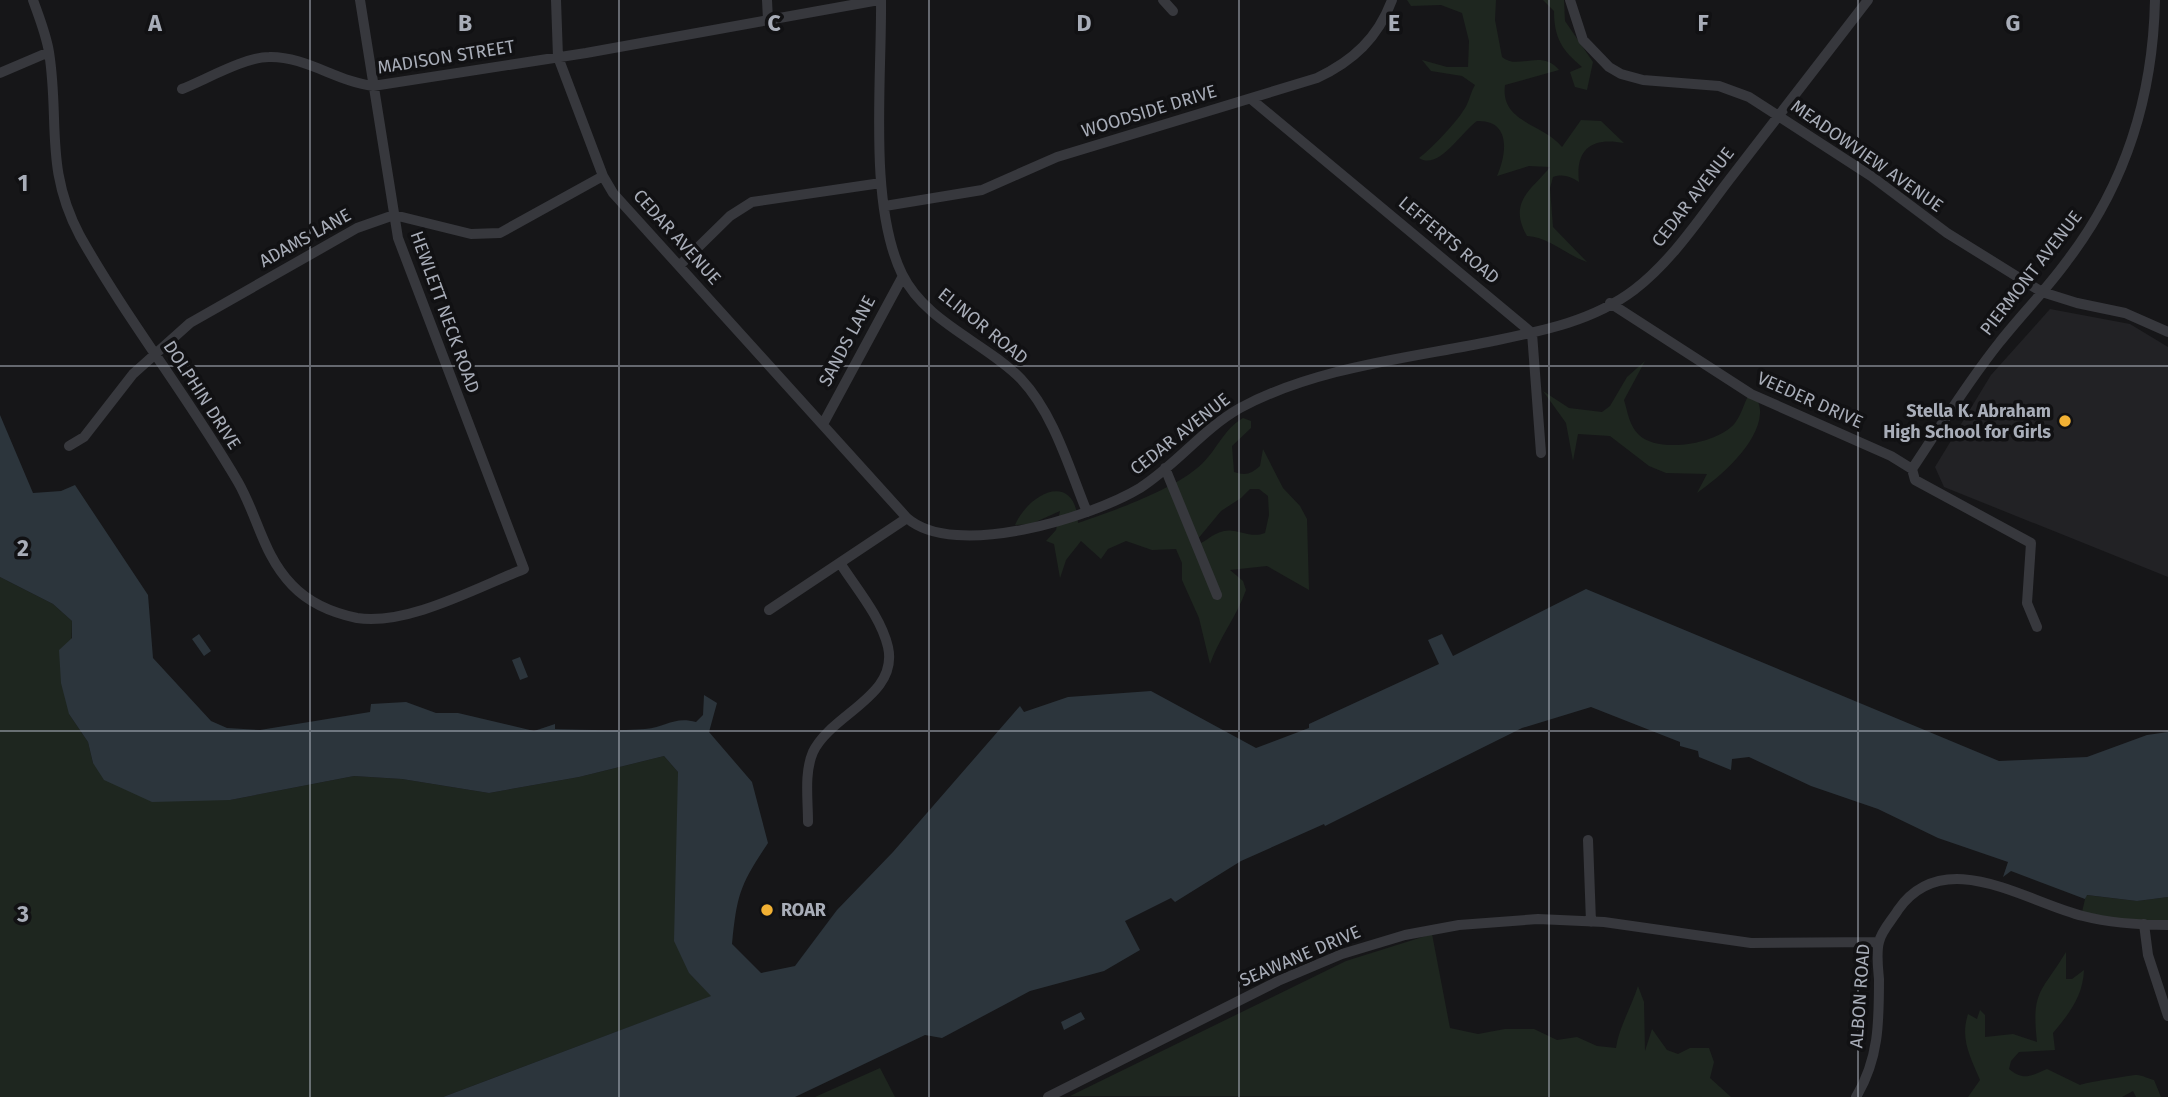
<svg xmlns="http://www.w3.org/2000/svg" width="2168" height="1097" viewBox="0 0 2168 1097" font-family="'Fira Sans',sans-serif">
  <rect width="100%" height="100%" fill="#161618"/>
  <path fill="#222225" d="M2050 309 2130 324 2168 347V577L1944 487 1935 467 1991 375Z"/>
  <path fill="#1e261f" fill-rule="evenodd" d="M1407 0H1496L1495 20 1502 57C1518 71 1541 48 1559 70L1505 85C1500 123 1543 123 1562 147L1581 120 1601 121 1624 143C1593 137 1575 148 1579 182 1570 176 1563 174 1553 177L1550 188 1553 227 1587 262C1566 255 1549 237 1527 236 1507 201 1533 189 1550 167L1529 166 1497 176C1507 153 1511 120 1477 121 1461 132 1439 171 1419 158 1430 150 1456 123 1463 111 1469 104 1470 93 1475 85L1462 76 1431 71 1422 60 1447 67H1468L1469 41 1462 13 1441 5 1411 6Z
    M1543 0H1564L1565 21 1593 62 1587 90 1575 87 1570 72 1582 67C1562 50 1554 38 1554 11Z
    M1645 361 1624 400C1628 413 1629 425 1639 435 1659 454 1718 444 1735 423 1742 414 1745 399 1752 389 1756 397 1761 405 1760 414 1758 444 1720 477 1697 493L1707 474 1666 473 1649 466 1610 436 1578 434 1573 461 1566 423 1543 391 1569 408 1602 412 1610 406 1627 377Z
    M1243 418 1251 421V428L1232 446 1234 472C1246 476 1251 474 1260 466L1263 449 1283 488 1300 506 1307 519 1309 590 1267 566 1230 570 1243 581 1246 590C1237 616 1219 638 1210 664L1199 618 1182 580V563L1176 549 1152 550 1126 541 1108 549 1101 559 1081 541 1066 560 1060 578 1054 544 1046 541 1056 530 1060 511 1031 524 1015 525C1030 491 1076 471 1078 523 1111 512 1169 491 1196 469 1215 455 1222 430 1243 418ZM1250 489H1259L1268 496 1269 515 1265 533C1250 539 1238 528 1224 531 1212 533 1205 544 1192 546L1221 511 1241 498Z
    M0 577 53 604 72 621 69 714 88 742 93 763 230 800 354 776 402 779 489 793 579 777 664 756 678 772 689 973 712 996 443 1097H0Z
    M2086 895 2137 901 2168 897V922L2103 918 2082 912Z
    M1432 934 1450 1028 1478 1034 1505 1029H1534L1557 1040 1577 1037 1597 1046 1616 1048C1619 1027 1631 1008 1638 986L1644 1002 1645 1051 1652 1029 1667 1050 1678 1054 1690 1048H1709L1714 1062 1710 1078 1731 1097 1070 1096 1346 961Z
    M2066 952V979H2072L2084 970C2083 996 2069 1014 2053 1033L2055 1050 2019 1052 2011 1061 2009 1069C2023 1081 2031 1076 2047 1069L2080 1085C2084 1083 2131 1075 2137 1075 2142 1075 2149 1079 2154 1080L2161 1097H2136L2133 1091 2122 1097H1968L1980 1080C1970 1056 1960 1039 1968 1014L1977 1019 1980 1010 1985 1015V1037L2013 1034 2037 1042C2031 990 2042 992 2066 952Z
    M880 1068 895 1097H815Z"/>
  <path fill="#2c353c" d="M0 415 33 493 61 491 75 485 148 595 153 658 211 721 227 728 260 730 370 712 371 704 406 702 436 713H458L534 731 555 724V729C585 730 615 731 645 729 667 727 674 716 696 722L703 715 704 695 717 703 709 732 752 782 768 843C740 885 737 894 732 944L761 973 795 966 837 910 893 852 1020 706 1024 712 1068 697 1151 691 1256 748 1309 728V724L1439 664 1428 640 1442 634 1453 656 1586 589 1999 761 2087 757 2147 735 2168 732V897L2137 901 2087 895 2085 899 2011 871 2003 877 2008 862 1938 838 1878 809 1811 786 1749 757 1732 759 1731 770 1699 757 1698 751 1680 746V742L1591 707 1522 728 1325 826 1324 824 1241 861 1175 902 1171 898 1125 921 1140 950 1104 971 1030 991 942 1038 925 1035 795 1097H443L711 996 689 973 674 941 678 772 664 756 579 777 489 793 402 779 354 776 230 800 152 802 104 780 93 763 88 742 69 714 61 683 59 650 72 638V621L53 604 0 577Z
    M199 634 211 651 204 656 192 639Z
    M520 657 528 677 520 680 512 660Z
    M1081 1012 1085 1019 1064 1030 1061 1022Z"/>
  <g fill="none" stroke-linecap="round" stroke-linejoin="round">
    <path stroke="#37383d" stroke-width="10" d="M33 0C39 17 46 34 49 52 60 122 44 168 80 236 128 321 189 398 238 482 258 517 263 555 292 585 309 603 333 613 357 618 407 626 478 587 524 569L398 238 360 0
      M556 0 558 57 603 176 613 193 907 518C955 560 1092 517 1140 488 1176 465 1203 429 1240 408 1316 367 1410 358 1493 341 1542 331 1593 321 1634 290 1672 261 1700 218 1729 180 1775 120 1821 60 1868 0
      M767 0 768 20
      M881 0C882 79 868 204 902 274 926 323 985 342 1021 379 1054 414 1069 468 1087 512
      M1163 0 1173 11
      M1570 0 1583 40 1609 67 1621 74 1643 80 1719 86 1749 97 1871 176 1947 233 2042 292 2077 303 2125 313 2168 332
      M0 73 49 52
      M182 89C205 80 245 57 269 57 305 56 338 82 373 86L586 53 879 0
      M1251 99 1532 333 1541 453
      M885 206 982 190 1057 157 1317 78C1353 61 1378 38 1392 0
      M679 266 730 216 752 202 881 183
      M1610 303 1751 394 1891 456 1912 469 1915 480 2031 543 2027 603 2037 627
      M823 424 903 276
      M69 446 84 437 133 374 190 323 357 228 394 215 471 234 500 233 603 176
      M1165 468 1217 595
      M1912 469C1940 427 1967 383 1999 343 2021 315 2046 290 2067 261 2126 184 2153 97 2155 0
      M769 610 907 518
      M808 822C808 799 804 773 813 752 831 714 899 696 888 647 881 617 856 588 840 563
      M1588 840 1591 922
      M2144 924 2148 955 2168 1016
      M1048 1097 1278 981 1342 954 1405 935 1459 925 1538 919 1604 922 1751 943 1878 942
      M1856 1097C1879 1059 1879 1022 1879 979 1878 968 1876 953 1879 942 1881 931 1892 920 1898 910 1944 844 2026 902 2083 916 2110 923 2141 925 2168 925"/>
  </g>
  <path fill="none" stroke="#a8adb8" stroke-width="2" stroke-opacity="0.55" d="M310 0V1097M619 0V1097M929 0V1097M1239 0V1097M1549 0V1097M1858 0V1097M0 366H2168M0 731H2168"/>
  <g fill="#f2b134" stroke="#111113" stroke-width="2.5">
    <circle cx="2065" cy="421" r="7"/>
    <circle cx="767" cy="910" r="7"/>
  </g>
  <g text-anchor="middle" stroke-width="7" stroke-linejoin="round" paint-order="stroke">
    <g font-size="18" fill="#a8adb8" stroke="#111113">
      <text transform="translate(446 57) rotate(-9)" y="6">MADISON STREET</text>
      <text transform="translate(1149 111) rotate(-17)" y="6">WOODSIDE DRIVE</text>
      <text transform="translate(1867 156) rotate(35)" y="6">MEADOWVIEW AVENUE</text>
      <text transform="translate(1693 197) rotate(-52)" y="6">CEDAR AVENUE</text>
      <text transform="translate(677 237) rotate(48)" y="6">CEDAR AVENUE</text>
      <text transform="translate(305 238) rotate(-29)" y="6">ADAMS LANE</text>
      <text transform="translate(1449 240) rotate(40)" y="6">LEFFERTS ROAD</text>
      <text transform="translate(2031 273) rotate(-52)" y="6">PIERMONT AVENUE</text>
      <text transform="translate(445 312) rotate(70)" y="6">HEWLETT NECK ROAD</text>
      <text transform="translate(983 326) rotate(39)" y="6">ELINOR ROAD</text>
      <text transform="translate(847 341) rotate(-62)" y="6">SANDS LANE</text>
      <text transform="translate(202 395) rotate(57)" y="6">DOLPHIN DRIVE</text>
      <text transform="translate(1810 400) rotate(24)" y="6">VEEDER DRIVE</text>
      <text transform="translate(1180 434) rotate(-38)" y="6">CEDAR AVENUE</text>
      <text transform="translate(1300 956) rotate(-23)" y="6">SEAWANE DRIVE</text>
      <text transform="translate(1860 996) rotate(-86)" y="6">ALBON ROAD</text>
    </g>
    <g font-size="18" font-weight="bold" fill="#a8adb8" stroke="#111113" text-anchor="end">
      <text x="2051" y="417">Stella K. Abraham<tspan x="2051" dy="21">High School for Girls</tspan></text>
      <text x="781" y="916" text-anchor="start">ROAR</text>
    </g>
  </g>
  <g font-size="23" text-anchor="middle" font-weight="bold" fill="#a8adb8" stroke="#111113" stroke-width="7" stroke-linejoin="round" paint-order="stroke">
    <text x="155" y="31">A</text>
    <text x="465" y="31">B</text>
    <text x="774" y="31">C</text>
    <text x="1084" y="31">D</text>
    <text x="1394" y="31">E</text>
    <text x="1703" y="31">F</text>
    <text x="2013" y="31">G</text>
    <text x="23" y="191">1</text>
    <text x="23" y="556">2</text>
    <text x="23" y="922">3</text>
  </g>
</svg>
